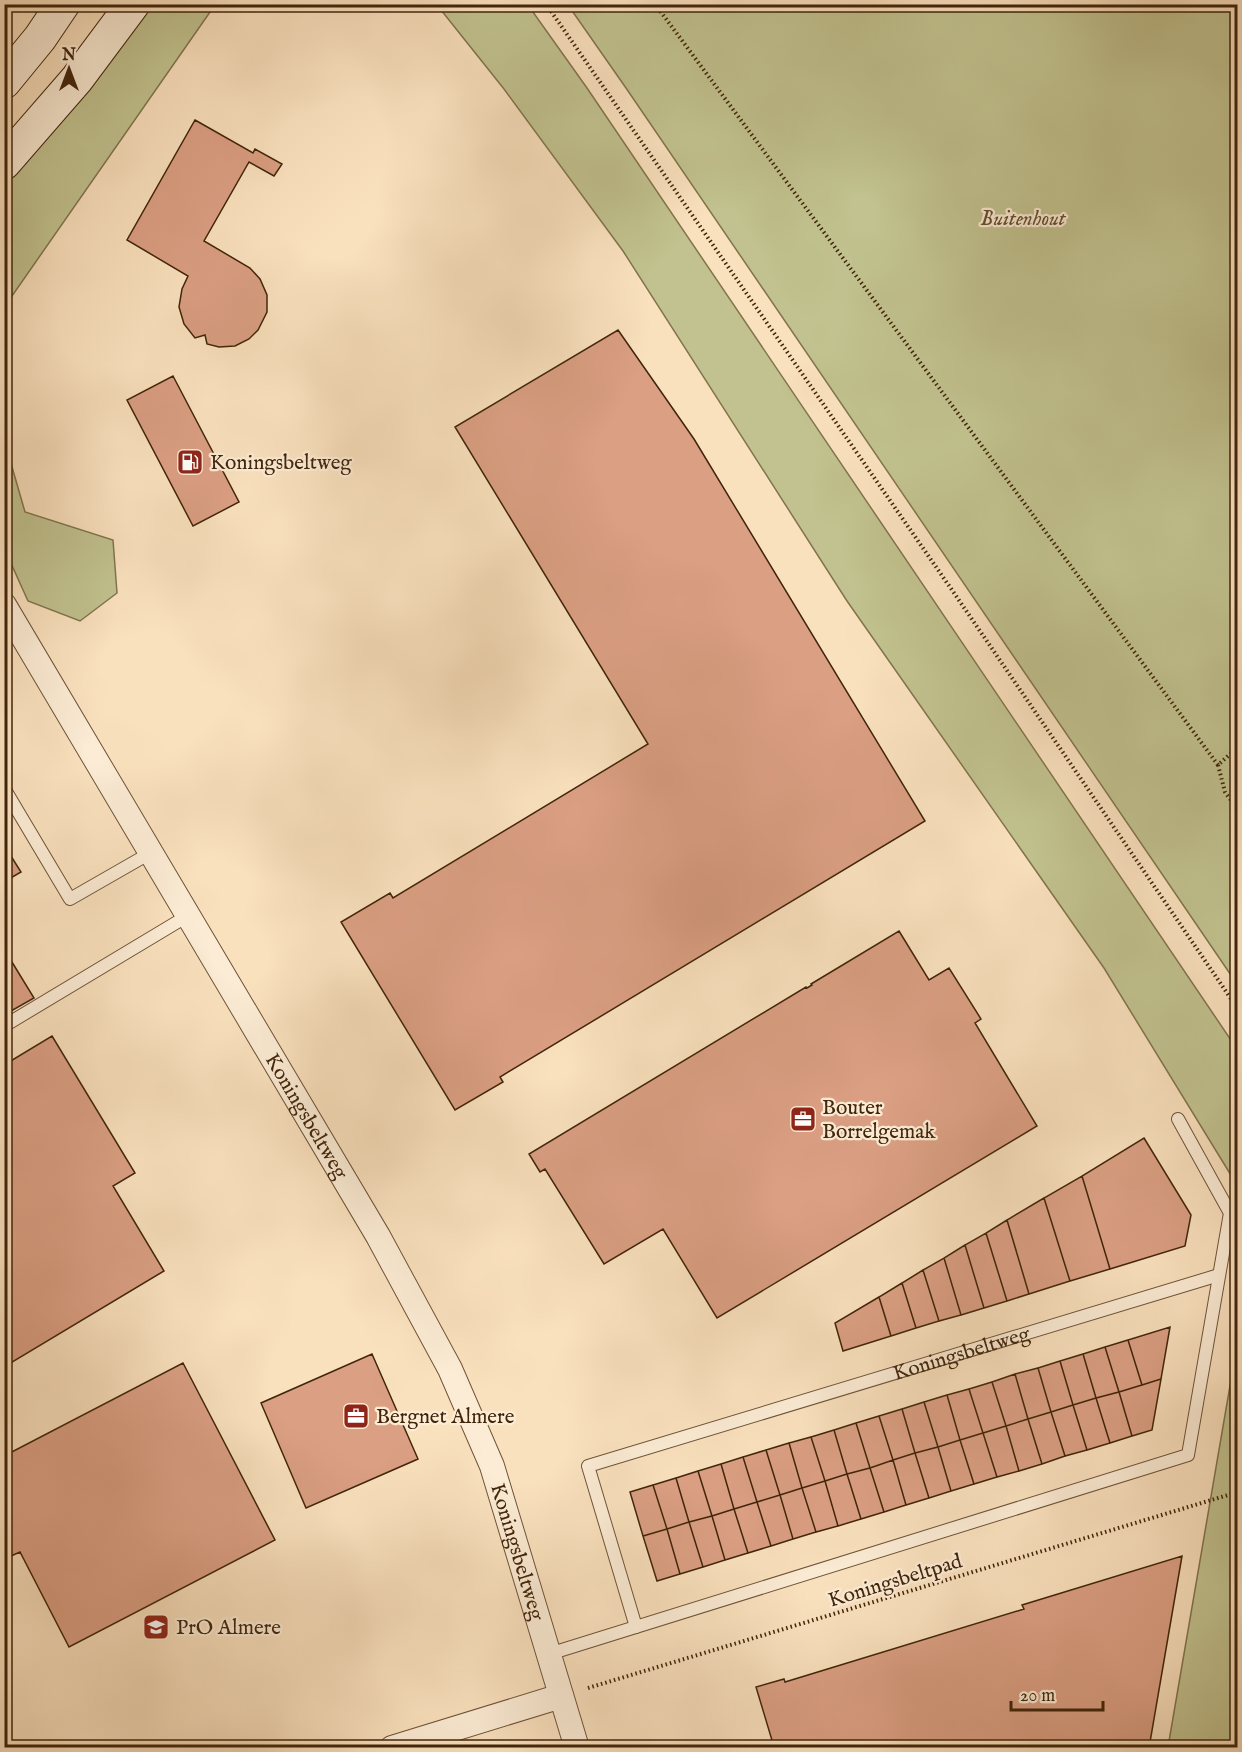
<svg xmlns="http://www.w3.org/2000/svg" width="1242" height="1752" viewBox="0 0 1242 1752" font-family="'IM FELL English',serif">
  <rect width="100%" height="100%" fill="#fae1be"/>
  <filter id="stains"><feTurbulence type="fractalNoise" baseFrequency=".00333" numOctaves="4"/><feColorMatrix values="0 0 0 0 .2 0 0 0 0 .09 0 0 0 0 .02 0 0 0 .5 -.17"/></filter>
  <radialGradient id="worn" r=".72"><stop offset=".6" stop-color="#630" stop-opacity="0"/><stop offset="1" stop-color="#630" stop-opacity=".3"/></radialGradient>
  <path fill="#c1c28f" stroke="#81744d" stroke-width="1.5" d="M146 5H218L210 12 5 306V311V185L116 48Z
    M437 5H528L587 88 1237 1049V1185L1104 968 847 601 623 251 504 89Z
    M568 5H1237V984L626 88Z
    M4 439 25 512 113 540 117 593 80 621 28 601 5 550Z
    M1237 1345V1747H1168Z"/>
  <path fill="#db9f83" stroke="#41250b" stroke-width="1.5" d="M195 120 253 153 255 149 282 164 274 176 249 162 204 241 250 268 260 279 267 295V312L258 330 249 339 235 346 219 347 207 344 205 335 195 338 184 324 179 307 182 289 188 276 127 240Z
    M618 330 694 439 925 821 500 1077 503 1082 455 1110 341 922 390 893 393 898 648 744 455 427Z
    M173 376 239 502 193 526 127 400Z
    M4 845 21 872 4 882Z
    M899 931 929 980 949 968 981 1019 975 1023 1037 1126 717 1318 663 1229 604 1264 545 1169 540 1172 529 1154 806 987 807 988 812 985 811 984Z
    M4 949 34 998 4 1015Z
    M52 1036 135 1173 113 1186 164 1271 4 1367V1065Z
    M1144 1138 1191 1215 1185 1246 1110 1269 1082 1176Z
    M1082 1176 1110 1269 1070 1281 1044 1198Z
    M1044 1198 1070 1281 1029 1294 1007 1220Z
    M1007 1220 1029 1294 1007 1301 986 1233Z
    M986 1233 1007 1301 984 1308 965 1245Z
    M965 1245 984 1308 961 1315 944 1258Z
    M944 1258 961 1315 939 1321 923 1270Z
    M923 1270 939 1321 916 1328 902 1283Z
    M902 1283 916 1328 891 1336 879 1297Z
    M879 1297 891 1336 843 1351 835 1323Z
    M1170 1327 1161 1379 1142 1385 1128 1340Z
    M1128 1340 1142 1385 1119 1392 1105 1347Z
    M1105 1347 1119 1392 1096 1398 1083 1354Z
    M372 1354 418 1459 306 1508 261 1403Z
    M1083 1354 1096 1398 1073 1405 1060 1361Z
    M1060 1361 1073 1405 1051 1412 1038 1368Z
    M183 1363 275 1540 69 1647 20 1552 4 1559V1456Z
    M1038 1368 1051 1412 1028 1419 1015 1374Z
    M1015 1374 1028 1419 1006 1426 992 1382Z
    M1161 1379 1152 1430 1132 1436 1119 1392Z
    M992 1382 1006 1426 983 1433 969 1389Z
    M969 1389 983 1433 960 1440 947 1395Z
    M1119 1392 1132 1436 1110 1443 1096 1398Z
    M947 1395 960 1440 938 1447 924 1402Z
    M1096 1398 1110 1443 1087 1450 1073 1405Z
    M924 1402 938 1447 915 1453 902 1409Z
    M1073 1405 1087 1450 1065 1456 1051 1412Z
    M902 1409 915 1453 893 1460 879 1416Z
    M1051 1412 1065 1456 1042 1464 1028 1419Z
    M879 1416 893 1460 870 1468 856 1423Z
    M1028 1419 1042 1464 1019 1471 1006 1426Z
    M856 1423 870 1468 847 1474 834 1430Z
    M1006 1426 1019 1471 997 1477 983 1433Z
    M834 1430 847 1474 825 1481 811 1437Z
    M983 1433 997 1477 974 1484 960 1440Z
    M811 1437 825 1481 802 1488 789 1443Z
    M960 1440 974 1484 951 1491 938 1447Z
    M789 1443 802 1488 780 1495 766 1450Z
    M938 1447 951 1491 929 1498 915 1453Z
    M766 1450 780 1495 757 1502 743 1457Z
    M915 1453 929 1498 906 1505 893 1460Z
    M743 1457 757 1502 734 1509 721 1464Z
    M893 1460 906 1505 884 1512 870 1468Z
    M721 1464 734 1509 712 1516 698 1471Z
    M870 1468 884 1512 861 1519 847 1474Z
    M698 1471 712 1516 689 1522 676 1478Z
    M847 1474 861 1519 838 1526 825 1481Z
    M676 1478 689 1522 667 1529 653 1485Z
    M825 1481 838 1526 816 1532 802 1488Z
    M653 1485 667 1529 643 1536 630 1492Z
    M802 1488 816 1532 793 1539 780 1495Z
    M780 1495 793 1539 771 1546 757 1502Z
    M757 1502 771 1546 748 1553 734 1509Z
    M734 1509 748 1553 725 1560 712 1516Z
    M712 1516 725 1560 703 1567 689 1522Z
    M689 1522 703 1567 680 1574 667 1529Z
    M667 1529 680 1574 657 1581 643 1536Z
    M1182 1556 1149 1748 774 1747 756 1687 784 1679 785 1682 1024 1609 1022 1605Z"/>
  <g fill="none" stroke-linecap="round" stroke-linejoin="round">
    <defs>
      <g id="lane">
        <path d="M4 788 70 899 152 852"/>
        <path d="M4 1026 189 915"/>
        <path id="s1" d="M636 1627 588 1466 1219 1275"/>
        <path d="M549 1654 1188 1455 1230 1213 1178 1119"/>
      </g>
      <g id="street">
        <path id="s2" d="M4 605 378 1236 450 1369 492 1466 577 1748"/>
        <path d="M392 1748 561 1696"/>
      </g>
      <path id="secondary" d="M4 82 40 38 63 4
        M4 163 77 79 133 4"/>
    </defs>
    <use href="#lane" stroke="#6f5438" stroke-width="14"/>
    <use href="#street" stroke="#6f5438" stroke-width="26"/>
    <use href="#secondary" stroke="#41250b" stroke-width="35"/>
    <path stroke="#41250b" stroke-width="4" stroke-dasharray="1.5 3" stroke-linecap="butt" d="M546 4 952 590 1238 1009
      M655 4 1218 765
      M1238 747 1218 765 1225 792 1238 810
      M588 1688 1238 1492"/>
    <use href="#lane" stroke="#fcecd5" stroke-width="12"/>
    <use href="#street" stroke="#fcecd5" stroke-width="24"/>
    <use href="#secondary" stroke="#fcecd5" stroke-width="33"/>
  </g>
  <defs>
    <symbol id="fuel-square" viewBox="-11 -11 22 22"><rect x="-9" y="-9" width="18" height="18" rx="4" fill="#8f2418" stroke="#fcecd5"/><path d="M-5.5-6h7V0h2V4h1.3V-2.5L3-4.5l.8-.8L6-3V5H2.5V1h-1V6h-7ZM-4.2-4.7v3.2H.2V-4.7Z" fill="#fff"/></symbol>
    <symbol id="office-square" viewBox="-11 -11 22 22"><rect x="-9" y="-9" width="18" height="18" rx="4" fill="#8f2418" stroke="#fcecd5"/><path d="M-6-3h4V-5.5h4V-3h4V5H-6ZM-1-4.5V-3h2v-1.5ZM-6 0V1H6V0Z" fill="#fff"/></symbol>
    <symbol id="school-square" viewBox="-11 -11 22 22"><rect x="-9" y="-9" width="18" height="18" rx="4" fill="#8f2418" stroke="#fcecd5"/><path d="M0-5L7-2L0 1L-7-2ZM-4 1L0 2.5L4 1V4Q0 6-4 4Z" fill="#fff"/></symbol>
  </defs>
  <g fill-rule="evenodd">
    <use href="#fuel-square" x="175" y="447" width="30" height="30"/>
    <use href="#office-square" x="788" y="1104" width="30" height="30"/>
    <use href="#office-square" x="341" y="1401" width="30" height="30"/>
    <use href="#school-square" x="141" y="1612" width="30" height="30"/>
  </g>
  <g text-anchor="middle" stroke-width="4.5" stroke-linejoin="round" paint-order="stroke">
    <g font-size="21" font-style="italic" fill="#614c2c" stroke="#fcecd5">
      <text x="1023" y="225">Buitenhout</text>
    </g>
    <g font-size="21" fill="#41250b" stroke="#fcecd5" text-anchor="start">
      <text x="210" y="469">Koningsbeltweg</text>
      <text x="822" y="1114">Bouter<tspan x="822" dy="24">Borrelgemak</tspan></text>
      <text x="376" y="1423">Bergnet Almere</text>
      <text x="176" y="1634">PrO Almere</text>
    </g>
    <g font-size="21" fill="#41250b" stroke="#fcecd5">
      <text dy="7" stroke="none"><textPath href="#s2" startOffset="594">Koningsbeltweg</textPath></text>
      <text dy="7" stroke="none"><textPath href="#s1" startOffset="558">Koningsbeltweg</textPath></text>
      <text dy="7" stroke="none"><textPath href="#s2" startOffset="1080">Koningsbeltweg</textPath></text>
      <text transform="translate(895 1580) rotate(-17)" y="7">Koningsbeltpad</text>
    </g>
  </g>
  <rect width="1242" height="1752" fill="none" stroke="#fae1be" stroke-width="24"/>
  <rect x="6" y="6" width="1230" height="1740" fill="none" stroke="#41250b" stroke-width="3"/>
  <rect x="12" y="12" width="1218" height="1728" fill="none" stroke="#41250b" stroke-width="1.5"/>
  <g transform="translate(69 69)" stroke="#fcecd5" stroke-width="4.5" paint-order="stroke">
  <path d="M0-4.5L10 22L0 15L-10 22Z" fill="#41250b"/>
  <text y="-9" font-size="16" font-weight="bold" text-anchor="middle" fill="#41250b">N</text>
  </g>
  <path d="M1011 1701v9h92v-9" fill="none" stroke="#41250b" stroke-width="3"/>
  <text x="1020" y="1701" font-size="18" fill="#41250b" stroke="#fcecd5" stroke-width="4.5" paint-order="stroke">20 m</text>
  <rect width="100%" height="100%" filter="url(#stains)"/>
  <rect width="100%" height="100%" fill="url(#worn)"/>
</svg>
